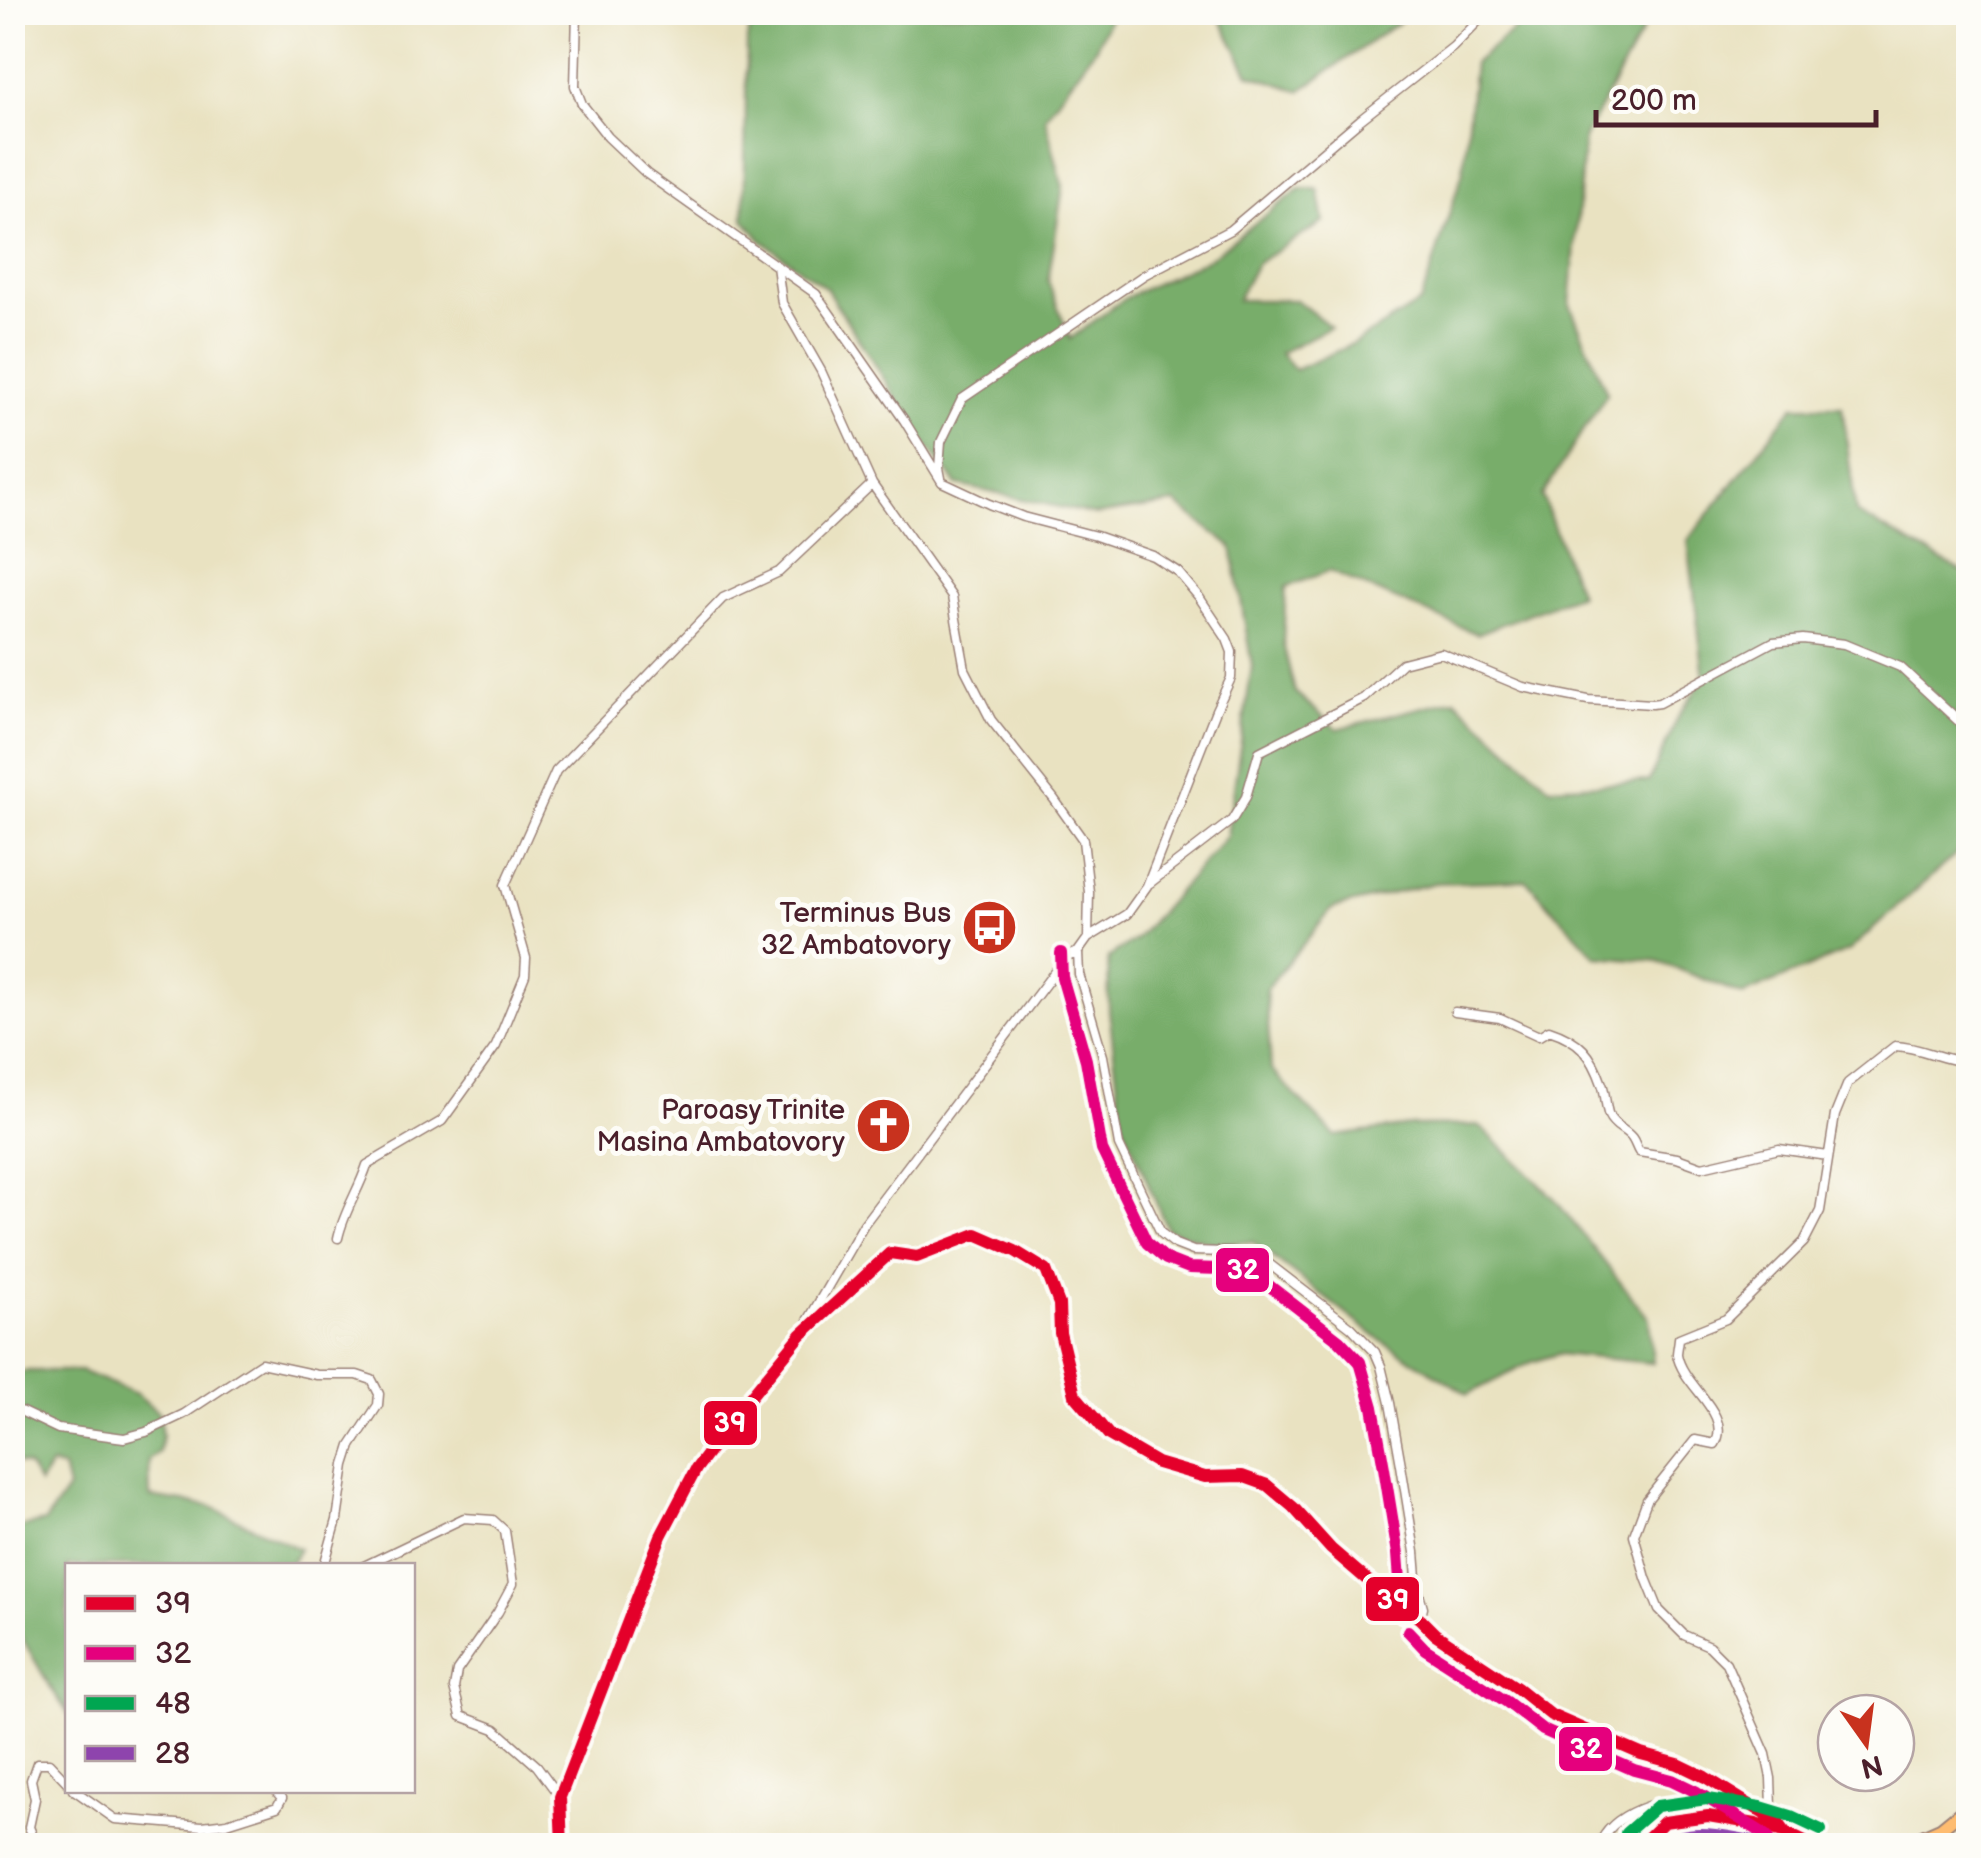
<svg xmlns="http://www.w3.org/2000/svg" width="1981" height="1858" viewBox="0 0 1981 1858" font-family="'Balsamiq Sans',sans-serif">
  <rect width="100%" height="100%" fill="#fdfcf7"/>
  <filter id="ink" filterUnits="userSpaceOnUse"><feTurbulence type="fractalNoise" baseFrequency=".01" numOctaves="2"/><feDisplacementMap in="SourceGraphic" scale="20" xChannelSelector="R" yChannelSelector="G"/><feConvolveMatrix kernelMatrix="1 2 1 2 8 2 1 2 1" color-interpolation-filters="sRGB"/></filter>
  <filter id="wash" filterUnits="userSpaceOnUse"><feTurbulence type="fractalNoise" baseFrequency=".0048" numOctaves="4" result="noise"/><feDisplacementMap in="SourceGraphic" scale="40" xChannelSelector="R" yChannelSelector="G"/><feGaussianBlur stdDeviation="2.25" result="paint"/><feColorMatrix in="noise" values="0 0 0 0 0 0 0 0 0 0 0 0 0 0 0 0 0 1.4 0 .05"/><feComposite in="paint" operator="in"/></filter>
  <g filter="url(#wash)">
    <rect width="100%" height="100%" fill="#e9e2c1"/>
    <path fill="#78ad6a" stroke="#61664a" stroke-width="2.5" d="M755 13H1112L1096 47 1045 117 1063 187 1048 281 1070 339 1125 298 1208 259 1300 189H1318L1324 222 1256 264 1237 300H1296L1331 327 1280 353 1295 370 1353 344 1421 302 1463 171 1474 63 1533 13H1641L1643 30 1584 137 1570 305 1607 393 1542 496 1579 594 1477 634 1329 571 1286 587 1283 643 1295 692 1337 729 1455 699 1550 787 1649 781 1679 715 1704 678 1688 540 1794 406H1842L1856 513 1968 575V843L1850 950 1743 995 1658 961 1596 956 1526 880 1435 883 1333 908 1266 989 1271 1070 1335 1136 1409 1126 1479 1125 1554 1198 1649 1319 1653 1363 1557 1354 1532 1362 1468 1394 1380 1340 1253 1242 1212 1243 1167 1229 1122 1121 1109 1011 1108 958 1136 939 1227 836 1252 666 1232 547 1175 503 1096 515 957 485 923 440 826 288 761 240 744 219 747 38Z
      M1217 13H1412L1300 91 1249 74Z
      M25 1371H81L137 1394 159 1413 162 1435 159 1452 149 1460 150 1497 210 1506 299 1549 290 1565 68 1566 67 1712 49 1685 13 1622 12 1529 45 1522 68 1489 63 1468 51 1465 39 1484 28 1466 13 1461V1374Z"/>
  </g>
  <g filter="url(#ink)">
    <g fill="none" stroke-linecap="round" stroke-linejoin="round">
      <defs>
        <path id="street" d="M577 12 575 86 582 104 608 137 647 174 816 294 904 420 942 482 989 504 1023 517 1096 536 1153 556 1178 572 1199 597 1227 639 1232 652 1231 678 1216 710 1147 886 1127 914 1088 938 1078 952 1065 958 864 1224 805 1326
          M777 266 782 303 821 371 872 484
          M941 478 939 468 941 442 962 399 1144 275 1230 230 1360 120 1453 47 1487 12
          M1150 883 1232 820 1246 797 1259 752 1364 698 1402 663 1441 653 1523 687 1588 700 1652 704 1659 703 1773 642 1803 639 1844 644 1900 667 1968 730
          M1078 952 1079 974 1103 1056 1119 1145 1161 1233 1175 1244 1193 1251 1255 1253 1351 1327 1375 1352 1381 1366 1390 1403 1401 1465 1415 1552 1418 1590 1423 1607 1420 1619
          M1455 1012 1500 1018 1539 1036 1549 1030C1580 1040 1592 1055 1602 1084 1606 1094 1605 1106 1609 1116 1614 1127 1625 1129 1632 1138 1635 1142 1636 1147 1639 1152L1677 1158 1702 1167 1779 1149 1828 1156
          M338 1238C344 1211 359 1190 367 1165L442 1121 496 1046 525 975 526 958 505 885 556 771 723 598 779 572 872 484 952 597 965 669 991 720 1054 799 1083 840 1089 892 1088 938
          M12 1407 58 1429 124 1438 146 1432 184 1414 261 1363 317 1375H357L372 1380 379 1394 378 1405 351 1446 345 1465 337 1520 324 1566
          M364 1566 464 1518 493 1520 505 1531 513 1584 498 1612 457 1671 454 1688 461 1716 495 1729 537 1766 560 1797
          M74 1790 115 1819 202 1826 227 1823 277 1807 282 1798 275 1790
          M37 1846 29 1827 35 1799 31 1780 37 1763H49L68 1783
          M1599 1846C1611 1812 1662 1798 1694 1798 1721 1799 1746 1816 1772 1807L1771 1778 1766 1754 1726 1663 1709 1646 1684 1635 1659 1610 1646 1578 1634 1535 1647 1500 1695 1440 1715 1444C1733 1413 1682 1386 1677 1354 1677 1351 1679 1341 1679 1338L1726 1319 1804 1242 1820 1211 1835 1115 1848 1083 1895 1046C1922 1047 1943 1061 1968 1062
          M1623 1846 1632 1839 1646 1835"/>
        <path id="secondary" d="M562 1846 560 1797 661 1536 696 1469 738 1412 801 1335 890 1253 917 1257 976 1234 1015 1251 1046 1270 1059 1304 1060 1333 1075 1395 1109 1435 1157 1463 1205 1477 1242 1476 1267 1485 1293 1507 1331 1549 1373 1585 1420 1619 1435 1634 1517 1688 1551 1715 1641 1754 1678 1764 1705 1777 1778 1822 1786 1833
          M1959 1846 1968 1815"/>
        <path id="primary" d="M1638 1846 1664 1822 1708 1816 1756 1824 1786 1833 1814 1846
          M1900 1846 1941 1828 1968 1806"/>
      </defs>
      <use href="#street" stroke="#9a8076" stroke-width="11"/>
      <use href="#secondary" stroke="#9a8076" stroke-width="14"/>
      <use href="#primary" stroke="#9a8076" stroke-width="15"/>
      <use href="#street" stroke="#fff" stroke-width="8"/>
      <use href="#secondary" stroke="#ffe4c6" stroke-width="10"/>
      <use href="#primary" stroke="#febc70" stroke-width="11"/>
      <defs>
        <path id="bus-1" d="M562 1846 560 1797 661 1536 696 1469 738 1412 801 1335 890 1253 917 1257 976 1234 1015 1251 1046 1270 1059 1304 1060 1333 1075 1395 1109 1435 1157 1463 1205 1477 1242 1476 1267 1485 1293 1507 1331 1549 1373 1585 1420 1619 1435 1634 1517 1688 1551 1715 1641 1754 1678 1764 1705 1777 1778 1822 1786 1833
          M1639 1846 1664 1822 1708 1816 1756 1824 1786 1833 1813 1846"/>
        <path id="bus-2" d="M1061 953 1062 977 1086 1060 1102 1150 1147 1243 1166 1259 1189 1268 1249 1270 1339 1340 1360 1362 1373 1407 1384 1468 1398 1554 1401 1593 1405 1607 1403 1615
          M1408 1631 1425 1649 1507 1702 1543 1730 1634 1770 1672 1780 1697 1792 1766 1835 1774 1846"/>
        <path id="bus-3" d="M1626 1833 1657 1806 1707 1799 1761 1807 1791 1816 1821 1830"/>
        <path id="bus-4" d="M1664 1846C1686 1825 1727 1837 1753 1841"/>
      </defs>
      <use href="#bus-1" stroke="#fdfcf7" stroke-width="20"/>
      <use href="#bus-2" stroke="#fdfcf7" stroke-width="20"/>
      <use href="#bus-3" stroke="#fdfcf7" stroke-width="20"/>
      <use href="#bus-4" stroke="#fdfcf7" stroke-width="20"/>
      <use href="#bus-1" stroke="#e4002b" stroke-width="12"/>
      <use href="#bus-2" stroke="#e5007d" stroke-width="12"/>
      <use href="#bus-3" stroke="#00a651" stroke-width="12"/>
      <use href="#bus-4" stroke="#8e44ad" stroke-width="12"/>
    </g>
  </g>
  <defs>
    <symbol id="bus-disc" viewBox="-11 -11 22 22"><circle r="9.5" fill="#c8321e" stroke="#fdfcf7"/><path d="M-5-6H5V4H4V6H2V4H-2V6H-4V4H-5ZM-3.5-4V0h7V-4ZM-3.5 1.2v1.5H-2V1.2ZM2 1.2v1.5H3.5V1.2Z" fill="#fff"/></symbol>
    <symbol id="church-disc" viewBox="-11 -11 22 22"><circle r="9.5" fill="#c8321e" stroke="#fdfcf7"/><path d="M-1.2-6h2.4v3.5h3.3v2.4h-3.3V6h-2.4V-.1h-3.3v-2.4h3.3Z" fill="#fff"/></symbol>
  </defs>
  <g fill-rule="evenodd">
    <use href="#bus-disc" x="958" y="896" width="63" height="63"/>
    <use href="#church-disc" x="852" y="1094" width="63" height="63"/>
  </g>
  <g text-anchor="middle" stroke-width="10" stroke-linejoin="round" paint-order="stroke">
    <g font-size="28" fill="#4a1f2b" stroke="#fdfcf7" text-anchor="end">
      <text x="951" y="922">Terminus Bus<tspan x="951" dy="32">32 Ambatovory</tspan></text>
      <text x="845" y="1119">Paroasy Trinite<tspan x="845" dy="32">Masina Ambatovory</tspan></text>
    </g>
  </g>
  <g stroke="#fdfcf7" stroke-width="4">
    <rect x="1214" y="1246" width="57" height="48" rx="10" fill="#e5007d"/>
    <rect x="702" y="1399" width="57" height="48" rx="10" fill="#e4002b"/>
    <rect x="1364" y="1575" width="57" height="48" rx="10" fill="#e4002b"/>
    <rect x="1557" y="1725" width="57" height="48" rx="10" fill="#e5007d"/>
  </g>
  <g font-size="28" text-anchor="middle" font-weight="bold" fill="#fff">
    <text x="1243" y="1279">32</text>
    <text x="730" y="1432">39</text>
    <text x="1393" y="1609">39</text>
    <text x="1586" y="1758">32</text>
  </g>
  <rect width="1981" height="1858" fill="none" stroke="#fdfcf7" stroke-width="50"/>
  <rect x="65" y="1563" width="350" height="230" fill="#fdfcf7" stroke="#b5a4a5" stroke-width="2.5"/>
  <rect x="85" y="1596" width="50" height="15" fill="#e4002b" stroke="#b5a4a5" stroke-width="2.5"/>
  <text x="155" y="1613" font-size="30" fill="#4a1f2b">39</text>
  <rect x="85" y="1646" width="50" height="15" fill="#e5007d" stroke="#b5a4a5" stroke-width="2.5"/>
  <text x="155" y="1663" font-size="30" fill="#4a1f2b">32</text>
  <rect x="85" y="1696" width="50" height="15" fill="#00a651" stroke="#b5a4a5" stroke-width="2.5"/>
  <text x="155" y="1713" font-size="30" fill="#4a1f2b">48</text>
  <rect x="85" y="1746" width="50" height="15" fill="#8e44ad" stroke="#b5a4a5" stroke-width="2.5"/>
  <text x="155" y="1763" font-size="30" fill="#4a1f2b">28</text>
  <g transform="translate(1866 1743) rotate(166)"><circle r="48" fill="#fdfcf7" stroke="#b5a4a5" stroke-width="2.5"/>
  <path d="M0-8L18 38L0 25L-18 38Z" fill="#c8321e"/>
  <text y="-15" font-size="28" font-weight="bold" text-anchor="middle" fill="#4a1f2b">N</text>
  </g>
  <path d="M1596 110v15h280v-15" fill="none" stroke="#4a1f2b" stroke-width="5"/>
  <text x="1611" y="110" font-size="30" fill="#4a1f2b" stroke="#fdfcf7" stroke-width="8" paint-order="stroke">200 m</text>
</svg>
